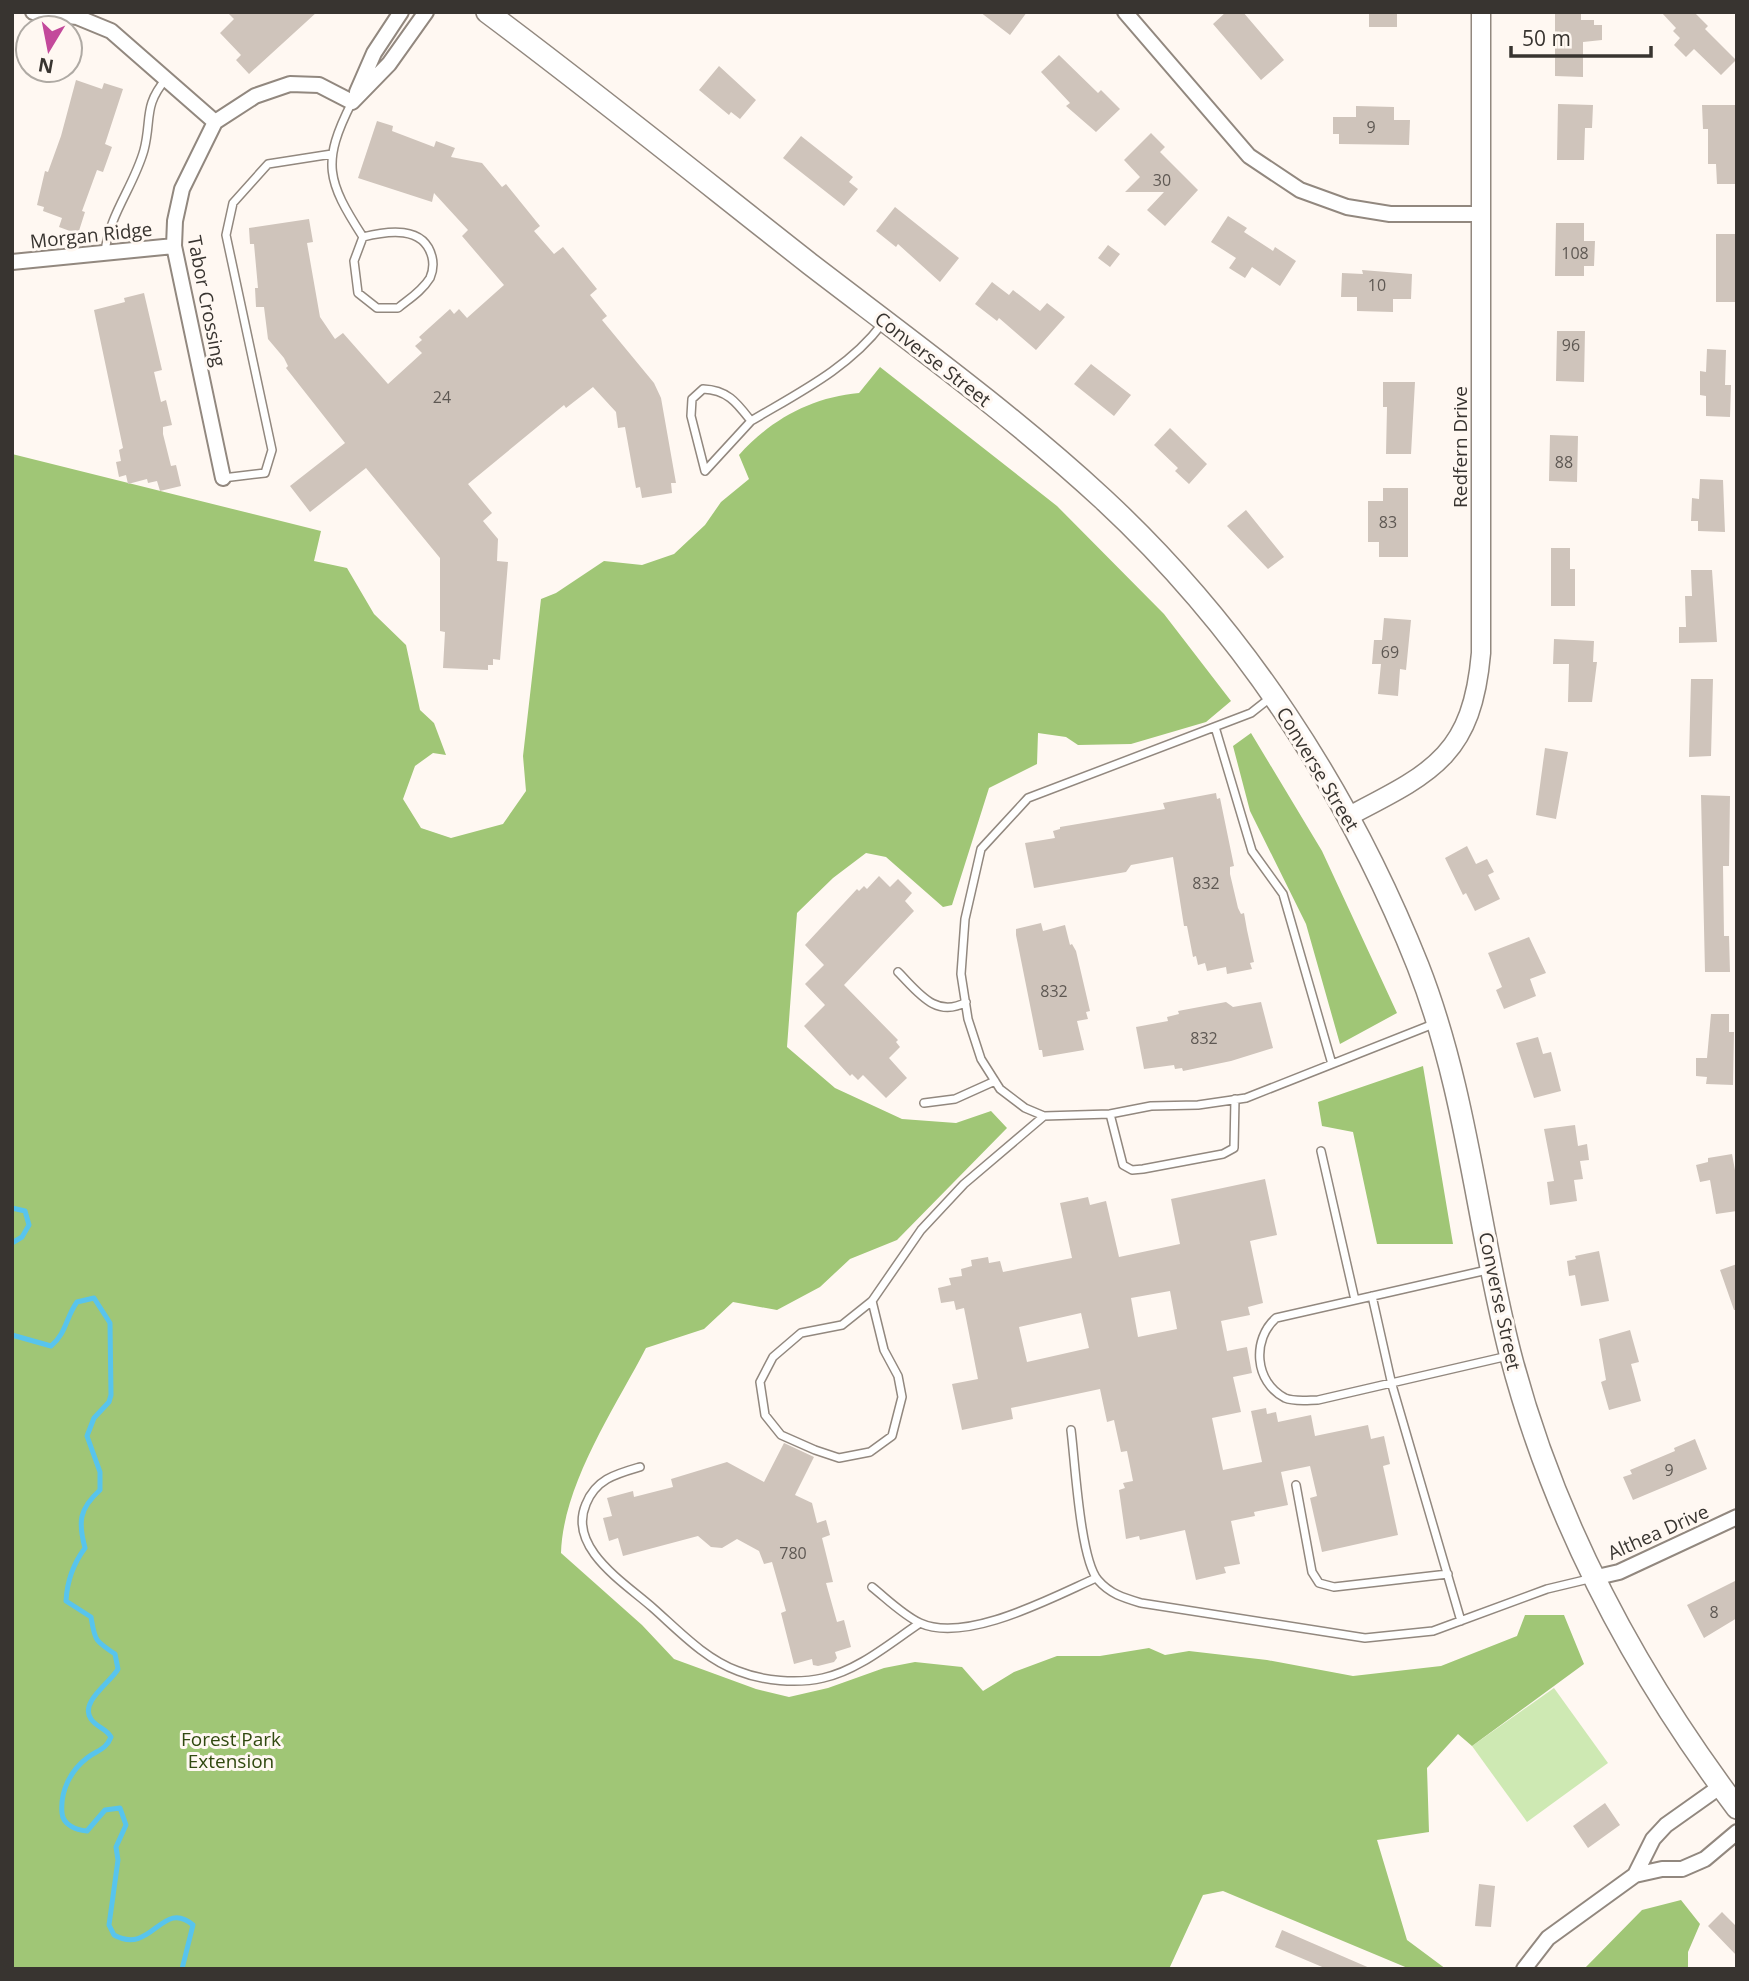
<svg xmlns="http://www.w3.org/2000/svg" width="1749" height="1981" viewBox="0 0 1749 1981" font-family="'Open Sans',sans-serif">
  <rect width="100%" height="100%" fill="#fff8f2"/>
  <path fill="#cee9b3" d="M1554 1688 1608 1763 1527 1822 1472 1746Z"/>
  <path fill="#a0c676" d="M880 367 1057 506 1164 614 1231 701 1206 722 1131 744 1078 745 1066 737 1038 733 1037 764 989 788 952 905 943 907 886 857 866 853 833 878 797 913 787 1047 835 1088 902 1119 956 1123 991 1111 1007 1128 897 1240 850 1259 820 1287 777 1310 733 1302 704 1329 646 1348C615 1408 563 1484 561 1553L642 1625 674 1659 756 1689 789 1697 828 1688 884 1668 915 1662 962 1667 983 1691 1014 1672 1057 1656H1100L1149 1648 1165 1655 1189 1651 1267 1660 1353 1676 1441 1666 1517 1636 1525 1615H1564L1584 1664 1472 1746 1458 1734 1427 1768 1429 1832 1377 1840 1407 1940 1446 1969H1410L1223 1891 1203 1895 1169 1969H12V454L321 531 314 561 347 568 374 614 406 645 420 710 434 723 446 755 433 753 415 766 403 799 421 828 451 838 503 824 526 791 523 756 541 599 556 593 604 561 642 565 674 554 705 525 721 502 749 479 739 455C770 420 812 397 859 393Z
    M1251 733 1322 851 1397 1013 1340 1044 1306 924 1250 811 1233 746Z
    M1423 1066 1453 1244H1377L1353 1132 1322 1126 1318 1102Z
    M1681 1900 1700 1924 1688 1952V1969H1584L1642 1910Z"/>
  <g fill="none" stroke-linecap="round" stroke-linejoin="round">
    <path stroke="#58c4ed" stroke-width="5" d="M12 1208 25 1211 29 1225 22 1237 12 1243
      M12 1335 51 1346C66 1334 66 1317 77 1302L94 1298 110 1323 111 1395 109 1402 94 1418 87 1436 100 1472V1490C79 1509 78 1522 85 1548 73 1564 67 1582 66 1601L91 1617C95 1640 94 1640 115 1654L118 1669C111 1682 79 1702 91 1719 96 1727 106 1728 111 1737 106 1750 97 1750 87 1758 70 1771 60 1792 62 1813 63 1825 76 1830 87 1831L105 1810 120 1808 126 1825 116 1847 118 1860 109 1925 114 1935C152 1956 162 1898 193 1925L182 1969"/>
  </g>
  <path fill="#cfc4bb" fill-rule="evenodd" d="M227 12H317L249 74 236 60 241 55 220 33 234 19Z
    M980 12H1027L1010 35Z
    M1226 12H1243L1284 60 1261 80 1213 24Z
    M1369 12H1397V27H1369Z
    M1555 12H1581V20H1594V25H1602V40L1583 42V77L1555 76Z
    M1661 12H1694L1708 26 1705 29 1736 60 1721 75 1694 49 1686 57 1674 45 1680 38 1673 31 1676 28Z
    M1059 55 1098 93 1101 90 1120 109 1096 132 1066 106 1070 103 1041 72Z
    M719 66 756 100 740 119 731 112 729 115 699 90Z
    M76 80 102 89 104 83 123 89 105 144 112 147 103 172 97 170 82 211 85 212 78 234 59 227 62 218 43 211 44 207 37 205 45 171 48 172 61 136Z
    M1558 104 1593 105 1592 128H1585L1584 160H1557Z
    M1702 105H1737V184H1717L1716 164H1708V129H1703Z
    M1356 106 1394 107V120H1410L1409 145 1339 144V134H1333V117H1356Z
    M377 121 393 126 392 131 434 147 436 141 455 148 451 157 482 163 502 187 506 184 540 226 534 231 554 254 563 247 597 289 590 295 607 316 602 320 654 383 661 398 676 483H671L672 493 642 498 640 487 636 488 625 427 618 428 616 412 593 387 566 408 564 405 468 484 492 513 483 521 498 539 497 561 508 562 500 660 493 659V665H488V670L443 668 445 632 440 631V558L366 468 310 512 290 486 345 443 286 368 288 366 284 358 268 339 264 307H256L255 288H258L254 244H250L249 228 309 219 313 242 307 243 320 317 335 339 343 333 388 384 422 353 415 346 422 340 419 337 450 309 454 314 459 309 467 318 504 285 462 236 468 230 434 193 432 202 358 178Z
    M1151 133 1165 147 1160 152 1198 190 1165 226 1147 210 1164 192H1125L1140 177 1124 160Z
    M801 136 853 177 849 182 858 189 844 206 783 158Z
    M895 207 959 258 940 282 898 244 896 247 876 231Z
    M1228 216 1247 228 1244 232 1273 251 1275 247 1296 261 1280 286 1252 267 1245 278 1229 268 1236 258 1211 242Z
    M1556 223H1584V241H1595L1594 266H1584V276H1555Z
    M1716 234H1735V302H1716Z
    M1108 245 1120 254 1110 267 1098 258Z
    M1362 270 1412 274 1411 299H1393V312L1357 311V297H1341L1342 273 1363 274Z
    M992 282 1009 295 1013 290 1040 311 1047 303 1065 317 1036 350 999 318 997 321 975 304Z
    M144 293 162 370 154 372 161 402 166 400 172 425 163 427V434L171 466 176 465 181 486 160 491 157 481 148 483 147 479 128 484 126 475 119 477 116 462 121 461 119 450 123 448 94 310 125 302 124 298Z
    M1557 331H1585L1584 382 1556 381Z
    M1707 349 1726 350 1725 385H1731L1730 417 1706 416V396L1700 395V371L1706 372Z
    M1091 364 1131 395 1114 416 1074 384Z
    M1383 382H1415L1411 454H1386L1387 407H1383Z
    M1170 428 1207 464 1189 484 1175 471 1178 468 1154 445Z
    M1550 435 1578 436 1577 482 1549 481Z
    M1700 479 1723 480 1725 532 1698 531V521H1691L1692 498 1699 499Z
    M1383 488H1408V557H1379V542H1368V501H1383Z
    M1246 510 1284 557 1268 569 1227 526Z
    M1551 548H1570V569H1575V606H1551Z
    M1691 570H1712L1717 642 1679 643V627H1686L1685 596H1692Z
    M1384 618 1411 620 1406 670 1400 669 1398 696 1378 694 1381 664H1372L1374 640H1382Z
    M1554 639 1594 641 1593 662H1597L1592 702H1568L1569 664H1553Z
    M1691 679H1713L1711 756 1689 757Z
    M1545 748 1568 752 1556 819 1536 815Z
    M1216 793 1217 799 1220 798 1234 866 1230 867V874L1238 908 1241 914 1244 913 1247 930 1254 962 1250 963 1252 969 1227 974 1226 967 1207 971 1205 963 1198 965 1196 956 1193 957 1187 926H1184L1173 857 1131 865 1126 872 1034 888 1025 843 1055 838 1053 831 1060 829V827L1165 809 1163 803Z
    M1701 795 1730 796 1729 866H1723L1724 936H1729L1730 972H1705Z
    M1467 846 1476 864 1487 859 1494 872 1488 875 1500 899 1475 911 1466 893 1463 895 1445 858Z
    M879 876 890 887 898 879 912 893 905 901 914 911 844 985 898 1040 896 1042 900 1047 889 1058 907 1078 886 1098 863 1075 858 1080 852 1074 850 1076 804 1026 825 1005 805 984 824 965 805 945 857 889 859 891 864 886 867 889Z
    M1041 923 1043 931 1065 925 1070 945 1072 944 1076 951 1090 1011 1086 1012 1088 1019 1077 1021 1084 1050 1043 1057 1042 1050H1039L1016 935V929Z
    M1529 937 1546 973 1530 979 1536 996 1504 1009 1496 990 1502 987 1488 953Z
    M1226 1002 1233 1007 1261 1002 1273 1048 1231 1061 1183 1071 1182 1068 1175 1069 1174 1065 1144 1069 1136 1027 1168 1021 1167 1017 1179 1014 1178 1011Z
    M1711 1014H1729V1032H1734L1733 1085 1706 1084 1707 1077 1696 1076V1058H1707Z
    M1538 1037 1543 1054 1551 1052 1561 1091 1534 1098 1516 1043Z
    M1575 1125 1578 1146 1587 1144 1589 1160 1580 1161 1583 1179 1574 1180 1577 1201 1550 1205 1547 1182 1554 1181 1544 1129Z
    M1732 1154 1737 1181V1211L1716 1214 1710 1180 1700 1182 1696 1165 1708 1162V1158Z
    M1265 1179 1277 1235 1250 1241 1263 1303 1248 1307 1250 1315 1221 1321 1227 1351 1247 1347 1252 1373 1233 1377 1241 1412 1212 1418 1223 1470 1262 1462 1251 1411 1266 1408 1267 1414 1276 1412 1278 1422 1311 1415 1315 1436 1368 1425 1371 1439 1384 1436 1390 1464 1383 1466 1398 1535 1322 1552 1310 1498 1317 1496 1310 1466 1281 1472 1288 1505 1254 1512 1255 1516 1231 1521 1240 1564 1224 1567 1226 1573 1196 1580 1185 1530 1140 1540 1139 1536 1126 1539 1119 1490 1125 1488 1123 1483 1133 1481 1127 1451 1121 1452 1114 1420 1107 1422 1100 1389 1011 1408 1013 1419 962 1430 952 1384 978 1379 964 1308 956 1310 954 1301 941 1303 938 1288 951 1285 949 1278 962 1276 961 1269 972 1266 971 1260 988 1257 989 1263 1000 1261 1003 1272 1072 1258 1060 1203 1088 1197 1090 1205 1106 1201 1119 1257 1180 1244 1171 1199ZM1170 1291 1177 1329 1138 1337 1131 1298ZM1081 1313 1089 1348 1027 1362 1019 1327Z
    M1599 1251 1609 1301 1581 1306 1575 1275 1569 1276 1567 1261 1576 1259 1575 1256Z
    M1737 1264V1310H1734L1720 1270Z
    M1630 1330 1639 1362 1631 1364 1641 1401 1609 1410 1601 1382 1606 1380 1599 1339Z
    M1695 1439 1707 1469 1633 1500 1623 1477 1632 1474 1630 1470 1675 1451 1674 1448Z
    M784 1443 814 1457 795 1495 812 1503 817 1523 826 1520 830 1535 822 1538 833 1582 826 1583 837 1622 844 1620 851 1647 835 1652 837 1658 834 1662 818 1666 813 1665 812 1659 794 1664 781 1613 786 1611 772 1562 764 1564 759 1551 737 1539 722 1548 711 1547 698 1536 623 1556 618 1538 609 1541 603 1518 612 1516 607 1498 633 1491 634 1497 673 1487 671 1479 727 1462 764 1482Z
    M1737 1580V1618L1704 1638 1687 1605Z
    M1605 1803 1620 1825 1588 1848 1573 1826Z
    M1479 1884 1495 1886 1491 1927 1475 1926Z
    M1722 1912 1737 1927V1956L1708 1926Z
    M1282 1930 1372 1969H1327L1275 1947Z"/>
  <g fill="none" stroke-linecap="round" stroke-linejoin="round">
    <defs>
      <path id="service" d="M352 102C321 163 327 181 363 237 387 231 424 225 432 257 434 265 433 271 430 278 422 291 409 299 398 308H377L358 293 354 261 363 237
        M105 252C109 215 134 186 144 150 152 119 143 106 166 79
        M751 421 705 471 691 416 692 399 703 389C728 390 737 403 751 421 798 393 849 368 882 324
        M223 478 265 473 272 450 226 235 233 203 268 164 332 154
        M1215 727 1252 851 1283 894 1332 1064
        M898 972C918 992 936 1019 966 1002
        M924 1103 955 1099 995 1081
        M1110 1114 1123 1165 1132 1170 1143 1169 1223 1154 1234 1148 1235 1099
        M1044 1116 1110 1114 1151 1106 1198 1105 1246 1098 1436 1023
        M1321 1151 1355 1300
        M1487 1270 1276 1318C1252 1339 1254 1382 1285 1398 1294 1402 1309 1400 1318 1400L1508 1356
        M1372 1296 1392 1385 1461 1621
        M872 1301 884 1350 898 1376 902 1397 892 1436 870 1452 839 1458 815 1450 781 1435 765 1415 760 1382 773 1357 801 1333 842 1325 872 1301 921 1230 964 1184 1044 1116 1025 1108 1000 1089 981 1059 968 1019 961 974 965 919 981 849 1028 798 1251 713 1270 698
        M1071 1430C1075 1461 1080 1559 1098 1580 1110 1594 1124 1598 1141 1603L1365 1638 1433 1631 1547 1589 1593 1578
        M640 1467C616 1474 596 1479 586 1504 567 1548 625 1583 653 1608 679 1631 705 1659 738 1671 763 1681 797 1684 823 1678 859 1670 890 1643 920 1623
        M1296 1485 1312 1572 1319 1583 1334 1587 1448 1574
        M872 1587C887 1599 903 1615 920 1623 966 1644 1053 1597 1096 1578"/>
      <path id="minor" d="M33 12 77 17 111 31 215 122
        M1125 12 1249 156 1300 190 1347 207 1390 214H1480
        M357 92 374 53 401 12
        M352 102 389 64 426 12
        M12 262 174 246
        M223 478 174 246 175 221 182 189 215 122 255 96 290 84 319 85 352 102
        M1593 1578 1619 1572 1737 1517
        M1635 1875 1653 1839 1666 1825 1721 1786
        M1524 1969 1548 1938 1635 1875 1662 1869H1682L1705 1859 1737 1832"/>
      <path id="tertiary" d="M1347 817C1432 773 1472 756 1481 653V12"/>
      <path id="secondary" d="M487 12C597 94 703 180 810 264 909 340 1011 414 1103 499 1242 628 1348 790 1418 966 1467 1091 1477 1224 1510 1353 1553 1519 1634 1671 1737 1808"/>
    </defs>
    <use href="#service" stroke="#92887f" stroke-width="10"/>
    <use href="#minor" stroke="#92887f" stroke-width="18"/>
    <use href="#tertiary" stroke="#92887f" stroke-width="21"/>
    <use href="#secondary" stroke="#92887f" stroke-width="24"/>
    <use href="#service" stroke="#fff" stroke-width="7"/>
    <use href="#minor" stroke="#fff" stroke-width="14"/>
    <use href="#tertiary" stroke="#fff" stroke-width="18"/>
    <use href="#secondary" stroke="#fff" stroke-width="21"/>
  </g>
  <g text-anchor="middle" stroke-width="6" stroke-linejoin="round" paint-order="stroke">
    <g font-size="16" fill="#5e5853">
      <text x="1371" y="133">9</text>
      <text x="1162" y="186">30</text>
      <text x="1575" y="259">108</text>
      <text x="1377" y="291">10</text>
      <text x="1571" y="351">96</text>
      <text x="442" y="403">24</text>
      <text x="1564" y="468">88</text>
      <text x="1388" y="528">83</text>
      <text x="1390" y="658">69</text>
      <text x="1206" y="889">832</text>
      <text x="1054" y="997">832</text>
      <text x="1204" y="1044">832</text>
      <text x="1669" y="1476">9</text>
      <text x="793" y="1559">780</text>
      <text x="1714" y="1618">8</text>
    </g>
    <g font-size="19" fill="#383430" stroke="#fff8f2">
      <text transform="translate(91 235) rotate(-6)" y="7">Morgan Ridge</text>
      <text transform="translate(207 301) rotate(79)" y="7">Tabor Crossing</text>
      <text transform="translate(933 359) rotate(38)" y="7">Converse Street</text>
      <text transform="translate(1460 447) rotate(-90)" y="7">Redfern Drive</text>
      <text transform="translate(1318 769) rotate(59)" y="7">Converse Street</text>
      <text transform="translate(1500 1301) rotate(78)" y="7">Converse Street</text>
      <text transform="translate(1658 1532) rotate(-24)" y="7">Althea Drive</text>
    </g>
    <g font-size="19" fill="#314910" stroke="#fff8f2">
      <text x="231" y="1746">Forest Park<tspan x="231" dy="22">Extension</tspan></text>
    </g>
  </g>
  <rect width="1749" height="1981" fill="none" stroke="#383430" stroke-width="28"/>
  <g transform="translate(49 49) rotate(190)"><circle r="33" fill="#fff8f2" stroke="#afaaa4" stroke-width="2"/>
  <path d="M0-5L12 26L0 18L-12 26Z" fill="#c3499b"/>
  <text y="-10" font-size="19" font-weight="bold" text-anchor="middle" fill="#383430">N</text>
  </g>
  <path d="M1511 46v10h140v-10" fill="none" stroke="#383430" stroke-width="3.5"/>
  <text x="1522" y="46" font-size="21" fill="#383430" stroke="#fff8f2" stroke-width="5" paint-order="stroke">50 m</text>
</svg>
